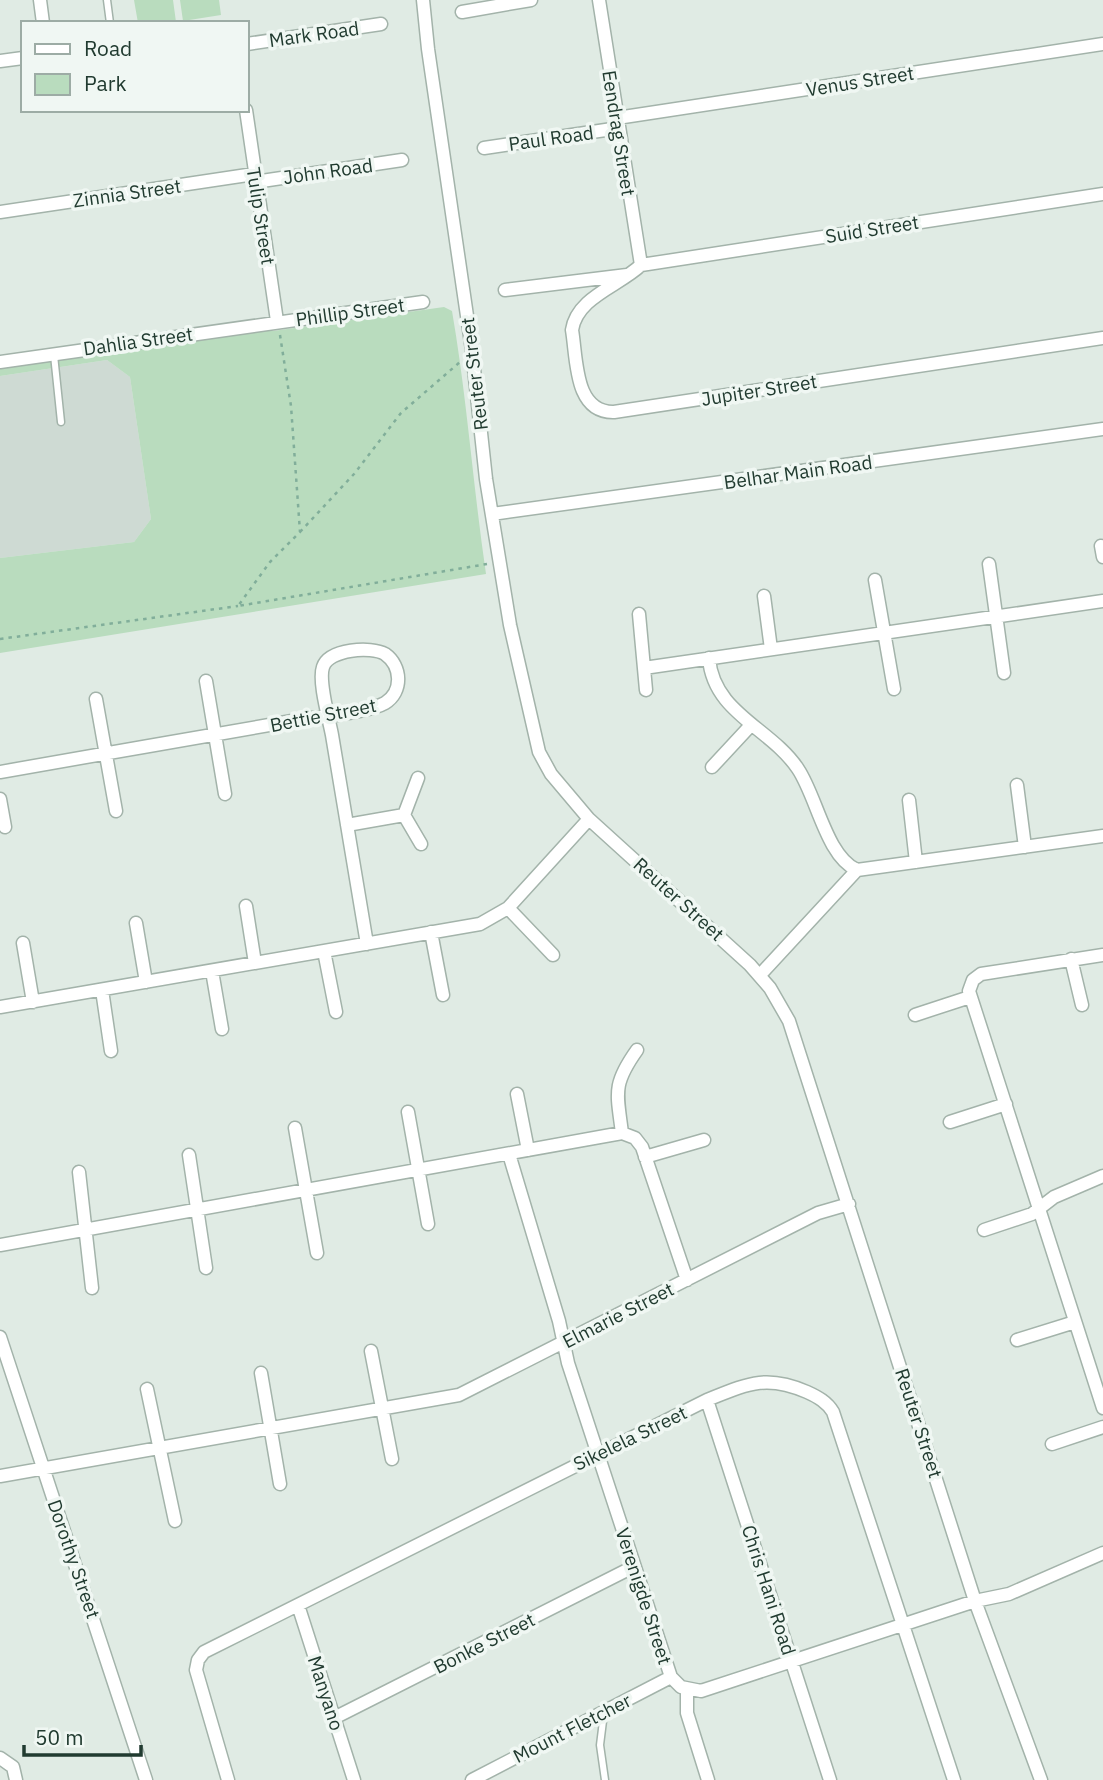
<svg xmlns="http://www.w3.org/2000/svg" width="1103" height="1780" viewBox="0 0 1103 1780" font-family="'IBM Plex Sans',sans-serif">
  <rect width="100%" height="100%" fill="#e0ebe4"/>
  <path fill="#cedad3" d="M107 360 130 377 151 519 134 542 0 558V376Z"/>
  <path fill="#b9dcbe" d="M134 0H173L176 22 138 23Z
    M180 0H219L221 15 183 21Z
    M444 307 452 311C467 398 473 486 486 574L0 653V558L134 542 151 519 130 377 107 360 0 376V367L258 328 273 331Z"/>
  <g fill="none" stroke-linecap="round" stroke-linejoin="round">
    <defs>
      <path id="service" d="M107 0 110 23
        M54 355 61 422
        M604 1713 600 1745 605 1780"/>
      <path id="minor" d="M40 0 43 23
        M423 0 428 49 472 350 486 479 510 625 539 752 551 774 589 819 750 965 770 988 789 1021 975 1601 1041 1780
        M599 0 641 265
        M462 12 531 0
        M247 44 381 24
        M0 61 23 58
        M246 110 277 321
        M617 118 1103 44
        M484 148 619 128
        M255 182 402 160
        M0 212 254 174
        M641 265C619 286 577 297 572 330 577 359 574 413 614 412L1103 338
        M641 265 1103 194
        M505 290 627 275
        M0 362 423 302
        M492 514 1103 429
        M1101 546 1103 557
        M989 564 1004 673
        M875 580 894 689
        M764 596 771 649
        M639 614 646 690
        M709 658C713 713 771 728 798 769 817 797 826 856 857 870
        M644 668 1103 601
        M206 681 225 794
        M96 699 116 811
        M712 767 751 725
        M0 772C97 755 195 738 292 721 314 717 368 713 385 703 403 692 402 666 385 654 371 646 329 649 323 667 318 681 329 719 332 735 343 804 355 874 367 944
        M1017 785 1025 847
        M0 799 5 827
        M909 800 916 862
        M404 815 421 844
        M347 825 404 815 418 778
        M246 906 255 963
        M508 908 553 955
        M136 923 146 982
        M431 932 443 995
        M23 943 33 1002
        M324 951 336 1012
        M1103 955 981 974 973 980 969 991 1103 1408
        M1071 959 1082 1005
        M212 971 222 1029
        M760 975 857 870 1103 836
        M102 990 111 1051
        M0 1007 480 924 508 908 589 819
        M915 1015 970 997
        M517 1094 528 1150
        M408 1112 428 1224
        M950 1122 1006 1104
        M295 1128 317 1253
        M622 1133C617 1093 612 1085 637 1050
        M509 1154 559 1321 568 1363 671 1677 681 1687 701 1691 975 1601 1009 1594 1103 1553
        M189 1155 206 1268
        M645 1157 704 1140
        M79 1172 92 1288
        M984 1230 1032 1214 1054 1197 1103 1176
        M0 1245 622 1133 635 1138 642 1147 687 1280
        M0 1337 146 1780
        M1017 1340 1075 1322
        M371 1351 392 1459
        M261 1373 280 1484
        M147 1389 175 1521
        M707 1400 830 1780
        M1052 1444 1103 1427
        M0 1476 459 1395 818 1213 849 1204
        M298 1605 354 1780
        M687 1690V1713L708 1780
        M334 1718 633 1567
        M0 1758 13 1767 16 1780
        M228 1780 196 1670 198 1660 204 1652 707 1400C747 1384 766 1374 807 1392 818 1397 827 1402 833 1412L954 1780
        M472 1780 671 1677"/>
    </defs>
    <use href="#service" stroke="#a3b3aa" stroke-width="9"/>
    <use href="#minor" stroke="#a3b3aa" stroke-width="15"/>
    <path stroke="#81ae9a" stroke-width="2.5" stroke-dasharray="3.5 5" stroke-linecap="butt" d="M280 335 291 406 300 532 270 562 238 606 487 564
      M300 532 354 474 401 413 460 362
      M0 639 238 606"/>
    <use href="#service" stroke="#fff" stroke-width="6"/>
    <use href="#minor" stroke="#fff" stroke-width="12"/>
  </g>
  <g text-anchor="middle" stroke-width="7" stroke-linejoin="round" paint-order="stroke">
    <g font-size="19" fill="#213b30" stroke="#f0f7f3">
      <text transform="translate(314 34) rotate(-8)" y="7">Mark Road</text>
      <text transform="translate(860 81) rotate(-9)" y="7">Venus Street</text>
      <text transform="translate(619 133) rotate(81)" y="7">Eendrag Street</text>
      <text transform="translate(551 138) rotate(-8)" y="7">Paul Road</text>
      <text transform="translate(328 171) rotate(-8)" y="7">John Road</text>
      <text transform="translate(127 193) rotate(-8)" y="7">Zinnia Street</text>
      <text transform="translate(261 216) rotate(81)" y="7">Tulip Street</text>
      <text transform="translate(872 229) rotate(-9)" y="7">Suid Street</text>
      <text transform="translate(350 312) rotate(-8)" y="7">Phillip Street</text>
      <text transform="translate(138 341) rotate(-8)" y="7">Dahlia Street</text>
      <text transform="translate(474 374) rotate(-97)" y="7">Reuter Street</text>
      <text transform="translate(759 390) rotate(-9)" y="7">Jupiter Street</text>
      <text transform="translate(798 472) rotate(-8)" y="7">Belhar Main Road</text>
      <text transform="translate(323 715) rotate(-11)" y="7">Bettie Street</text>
      <text transform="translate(679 899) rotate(42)" y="7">Reuter Street</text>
      <text transform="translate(618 1315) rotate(-27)" y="7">Elmarie Street</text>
      <text transform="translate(919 1423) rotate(72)" y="7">Reuter Street</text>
      <text transform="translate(630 1438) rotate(-26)" y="7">Sikelela Street</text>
      <text transform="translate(74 1559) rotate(71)" y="7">Dorothy Street</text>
      <text transform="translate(769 1590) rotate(72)" y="7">Chris Hani Road</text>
      <text transform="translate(644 1596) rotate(72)" y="7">Verenigde Street</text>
      <text transform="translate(484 1643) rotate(-27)" y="7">Bonke Street</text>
      <text transform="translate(326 1693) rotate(72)" y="7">Manyano</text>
      <text transform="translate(572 1728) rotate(-27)" y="7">Mount Fletcher</text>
    </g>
  </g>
  <rect x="21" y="21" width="228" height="91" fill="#f0f7f3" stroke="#9daca5" stroke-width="2"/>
  <rect x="35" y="44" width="35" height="10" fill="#ffffff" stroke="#9daca5" stroke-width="2"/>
  <text x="84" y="56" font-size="21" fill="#213b30">Road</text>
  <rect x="35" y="74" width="35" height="21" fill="#b9dcbe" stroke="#9daca5" stroke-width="2"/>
  <text x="84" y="91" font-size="21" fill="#213b30">Park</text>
  <path d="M24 1745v10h117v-10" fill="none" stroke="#213b30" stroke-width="3.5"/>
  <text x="35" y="1745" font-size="21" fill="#213b30" stroke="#f0f7f3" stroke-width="5" paint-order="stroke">50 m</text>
</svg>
